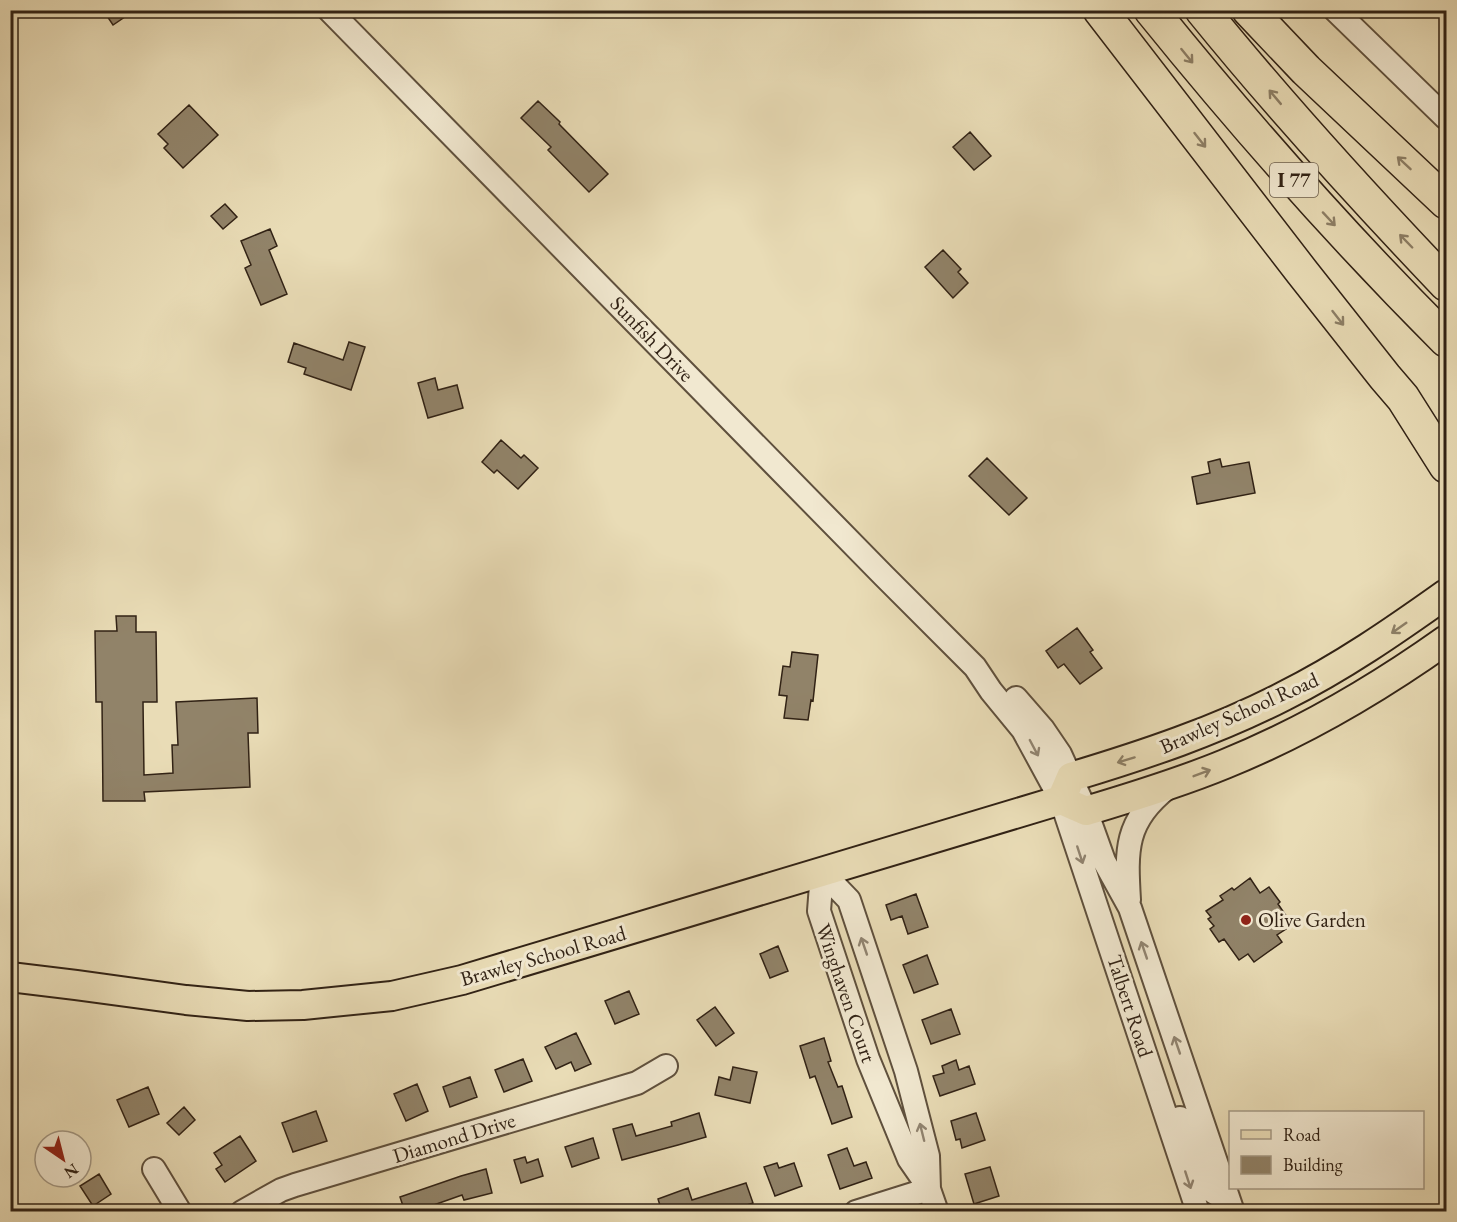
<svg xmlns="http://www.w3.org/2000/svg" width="1457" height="1222" viewBox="0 0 1457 1222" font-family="'EB Garamond',serif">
  <rect width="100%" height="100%" fill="#e9dcb6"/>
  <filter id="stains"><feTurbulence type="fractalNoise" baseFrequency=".00333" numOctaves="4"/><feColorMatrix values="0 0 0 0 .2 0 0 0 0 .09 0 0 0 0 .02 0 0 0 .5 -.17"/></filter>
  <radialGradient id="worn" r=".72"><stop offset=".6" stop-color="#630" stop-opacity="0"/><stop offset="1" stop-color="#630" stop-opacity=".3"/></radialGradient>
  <path fill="#918369" stroke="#312215" stroke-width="1.5" d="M103 10H135L113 25Z
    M538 101 560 122 559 124 608 174 589 192 548 150 551 147 521 118Z
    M189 105 218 135 183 168 164 148 168 144 158 134Z
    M970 132 991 156 974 170 953 147Z
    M225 204 237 217 223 229 211 216Z
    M270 229 277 246 269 250 287 294 261 305 245 268 251 265 241 241Z
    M943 250 961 269 958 272 968 283 953 298 925 267Z
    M349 342 365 347 351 390 304 374 306 368 288 362 294 343 343 360Z
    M435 378 438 390 457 385 463 408 428 418 418 383Z
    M501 440 521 458 524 455 538 468 518 489 497 470 494 473 482 462Z
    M987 458 1027 498 1009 515 969 476Z
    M1220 459 1222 467 1249 462 1255 493 1197 504 1192 477 1210 473 1208 462Z
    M116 616H136V632H156L157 702H143L144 775 173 773 172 745H178L176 702 257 698 258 733H248L250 787 144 792 145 801H103L102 702H96L95 631H117Z
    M1077 628 1093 650 1090 652 1102 668 1080 684 1064 664 1058 668 1046 651Z
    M792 652 818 655 813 701 811 700 808 720 784 718 787 696 779 695 783 666 790 667Z
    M1250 878 1260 893 1269 887 1280 902 1278 904 1287 917 1281 922 1286 929 1277 935 1282 942 1254 962 1248 954 1239 960 1224 939 1219 942 1210 929 1214 926 1208 919 1211 917 1206 911 1223 900 1220 896 1232 888 1234 890Z
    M916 894 928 927 908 934 902 916 891 920 886 905Z
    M778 946 788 971 770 978 760 954Z
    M927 955 938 984 914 993 903 965Z
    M629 991 639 1014 615 1024 605 1001Z
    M715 1007 734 1033 716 1046 697 1020Z
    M951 1009 960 1034 931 1044 922 1020Z
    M576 1033 591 1064 575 1071 571 1062 556 1069 545 1047Z
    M824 1038 831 1061 828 1062 838 1087 842 1086 852 1117 832 1124 815 1076 810 1078 800 1046Z
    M523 1059 532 1081 504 1092 495 1070Z
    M956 1060 959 1070 969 1066 975 1084 940 1096 933 1076 944 1073 942 1066Z
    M733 1067 757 1072 750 1103 715 1095 719 1077 730 1080Z
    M470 1077 477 1097 450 1107 443 1087Z
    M417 1084 428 1111 406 1121 394 1094Z
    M148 1087 159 1114 129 1127 117 1100Z
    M184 1107 195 1120 179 1135 167 1123Z
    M316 1111 327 1141 293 1152 282 1123Z
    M699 1113 706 1137 678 1145 622 1160 613 1129 632 1124 636 1136 672 1126 671 1122Z
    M976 1113 985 1140 962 1148 960 1139 956 1140 951 1121Z
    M240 1136 256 1161 225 1182 216 1169 222 1165 214 1153Z
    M593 1138 599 1158 572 1167 565 1147Z
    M847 1148 854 1166 866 1162 872 1178 840 1189 828 1155Z
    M525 1157 527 1163 538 1159 543 1176 521 1183 514 1160Z
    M777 1163 779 1168 794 1163 802 1186 775 1196 764 1167Z
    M990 1167 999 1196 974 1204 965 1174Z
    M486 1169 492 1193 464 1200 462 1195 414 1212H405L400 1197 461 1176Z
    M99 1174 111 1194 93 1206 80 1186Z
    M746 1183 753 1203 726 1212H662L658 1199 688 1188 692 1200Z"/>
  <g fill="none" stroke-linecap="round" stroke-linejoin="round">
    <defs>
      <path id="minor" d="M329 10 884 576 975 667 991 691 1023 730 1061 800 1198 1212
        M1335 10 1446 118
        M1016 698 1043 729 1060 754 1086 811 1104 861 1130 908 1233 1212
        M822 872 849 900 906 1071 928 1156 929 1189 937 1212
        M822 872 819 911 868 1059 909 1159 929 1188
        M1129 900C1126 850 1125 821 1167 788
        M1180 1118 1194 1147 1208 1187C1214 1194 1219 1196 1228 1197
        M154 1169 180 1212
        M242 1212 281 1190 295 1185 637 1083 666 1066
        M856 1212 929 1189"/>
      <path id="major" d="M1061 800 1071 777C1144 755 1216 731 1284 696 1342 667 1394 631 1446 594
        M10 977 76 985 186 1000 248 1006 303 1005 392 996 462 980 1061 800 1086 811C1133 797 1179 783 1225 764 1304 732 1377 689 1446 640"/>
      <path id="highway" d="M1100 10 1302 272 1385 377 1403 398 1446 466
        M1151 10C1244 125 1342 236 1446 340
        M1202 10C1279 105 1362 196 1446 284
        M1249 10 1306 70 1446 202"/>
    </defs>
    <use href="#minor" stroke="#5f503d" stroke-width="26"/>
    <use href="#major" stroke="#312215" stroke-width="32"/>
    <use href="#highway" stroke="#312215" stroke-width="36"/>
    <use href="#minor" stroke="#f1e8d0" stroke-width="22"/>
    <use href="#major" stroke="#e9dcb6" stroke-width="28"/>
    <use href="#highway" stroke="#e9dcb6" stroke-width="33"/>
  </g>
  <defs><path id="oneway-shaft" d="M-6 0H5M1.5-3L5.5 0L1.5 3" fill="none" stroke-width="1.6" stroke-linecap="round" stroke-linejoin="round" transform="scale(1.5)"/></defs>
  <g stroke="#8d7f66">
    <use href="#oneway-shaft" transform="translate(1187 56) rotate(51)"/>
    <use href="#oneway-shaft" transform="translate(1275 97) rotate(-130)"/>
    <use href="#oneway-shaft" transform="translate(1200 140) rotate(52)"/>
    <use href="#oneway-shaft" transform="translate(1404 163) rotate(-137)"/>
    <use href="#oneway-shaft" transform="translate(1329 219) rotate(47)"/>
    <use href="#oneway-shaft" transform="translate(1406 241) rotate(-134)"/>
    <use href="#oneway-shaft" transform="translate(1338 318) rotate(52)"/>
    <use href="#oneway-shaft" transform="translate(1399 628) rotate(145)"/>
    <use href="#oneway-shaft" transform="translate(1126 760) rotate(163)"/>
    <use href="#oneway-shaft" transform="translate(1202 773) rotate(-21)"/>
  </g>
  <g stroke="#918572">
    <use href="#oneway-shaft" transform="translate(1034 748) rotate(62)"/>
    <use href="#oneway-shaft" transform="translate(1080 855) rotate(72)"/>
    <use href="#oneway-shaft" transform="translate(864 946) rotate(-109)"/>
    <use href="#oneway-shaft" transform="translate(1144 950) rotate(-109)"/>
    <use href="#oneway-shaft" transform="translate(1177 1045) rotate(-109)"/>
    <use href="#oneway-shaft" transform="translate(922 1132) rotate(-104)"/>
    <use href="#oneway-shaft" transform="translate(1188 1180) rotate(72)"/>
  </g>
  <circle fill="#8f2418" stroke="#f1e8d0" stroke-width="2" cx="1246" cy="920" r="6"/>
  <g text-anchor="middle" stroke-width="6" stroke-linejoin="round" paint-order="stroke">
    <rect fill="#f1e8d0" stroke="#6b5d4d" stroke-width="1.5" x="1270" y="163" width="48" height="34" rx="4.5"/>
    <g font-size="20" font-weight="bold" fill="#312215">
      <text x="1294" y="187">I 77</text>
    </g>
    <g font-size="21" fill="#312215" stroke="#f1e8d0">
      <text transform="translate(652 339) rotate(46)" y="7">Sunfish Drive</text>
      <text transform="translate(1239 713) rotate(-24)" y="7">Brawley School Road</text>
      <text transform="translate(543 956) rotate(-16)" y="7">Brawley School Road</text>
      <text transform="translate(846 993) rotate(71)" y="7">Winghaven Court</text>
      <text transform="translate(1130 1006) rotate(72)" y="7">Talbert Road</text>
      <text transform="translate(454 1138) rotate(-17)" y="7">Diamond Drive</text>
    </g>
    <g font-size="21" fill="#312215" stroke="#f1e8d0" text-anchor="start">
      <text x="1258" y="927">Olive Garden</text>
    </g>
  </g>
  <rect width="1457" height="1222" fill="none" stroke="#e9dcb6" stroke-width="36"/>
  <rect x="12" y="12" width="1433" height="1198" fill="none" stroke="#312215" stroke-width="3"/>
  <rect x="18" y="18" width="1421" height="1186" fill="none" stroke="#312215" stroke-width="1.5"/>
  <rect x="1229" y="1111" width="195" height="78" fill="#f1e8d0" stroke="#a49985" stroke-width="1.5"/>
  <rect x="1241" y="1130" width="30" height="9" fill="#e9dcb6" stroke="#a49985" stroke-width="1.5"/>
  <text x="1283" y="1141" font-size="18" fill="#312215">Road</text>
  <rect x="1241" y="1156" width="30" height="18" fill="#918369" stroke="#a49985" stroke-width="1.5"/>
  <text x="1283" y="1171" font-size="18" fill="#312215">Building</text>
  <g transform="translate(63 1159) rotate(145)"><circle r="28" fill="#f1e8d0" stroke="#a49985" stroke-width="1.5"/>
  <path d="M0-4.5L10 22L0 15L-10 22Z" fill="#8f2418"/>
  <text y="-9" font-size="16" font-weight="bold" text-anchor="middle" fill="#312215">N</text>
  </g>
  <rect width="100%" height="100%" filter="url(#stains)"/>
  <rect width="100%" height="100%" fill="url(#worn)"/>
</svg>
